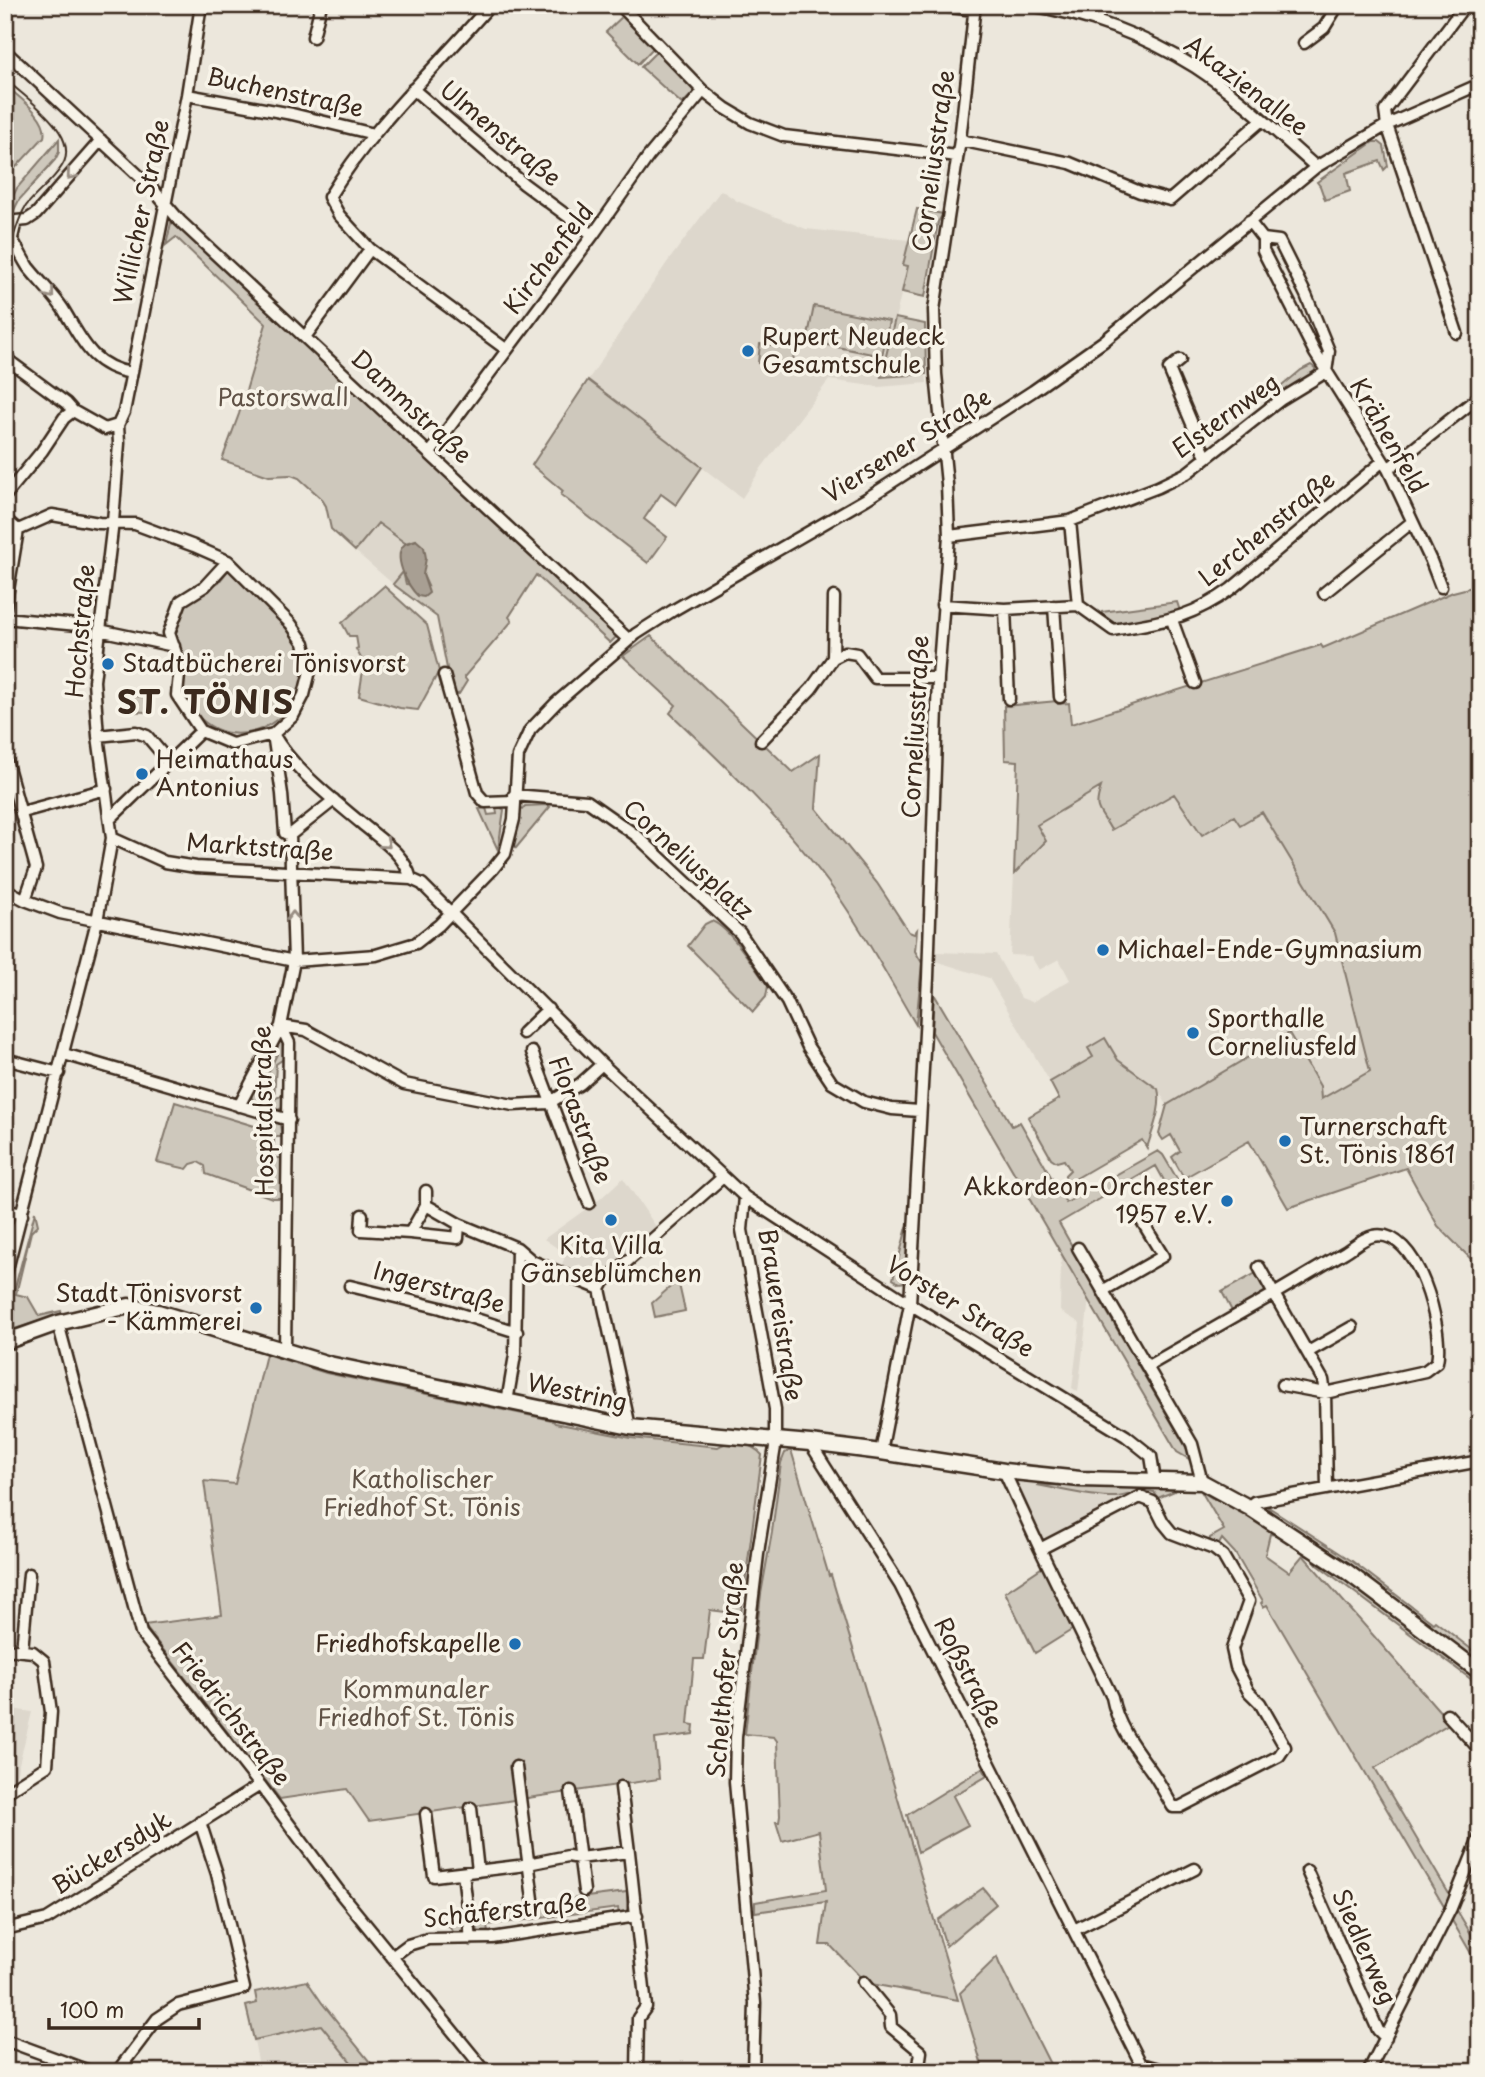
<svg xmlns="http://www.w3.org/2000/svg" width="1485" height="2077" viewBox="0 0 1485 2077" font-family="'Playpen Sans',sans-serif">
  <rect width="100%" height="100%" fill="#ece7dc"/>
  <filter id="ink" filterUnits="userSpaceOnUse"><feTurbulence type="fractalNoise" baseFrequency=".0143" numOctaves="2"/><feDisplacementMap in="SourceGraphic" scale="14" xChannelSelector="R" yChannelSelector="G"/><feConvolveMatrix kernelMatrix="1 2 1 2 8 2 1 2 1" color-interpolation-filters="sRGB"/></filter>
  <g filter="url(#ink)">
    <path fill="#ddd7cc" d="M721 190 737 201 806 229 909 240 904 264 908 266 881 377 926 374 927 383 879 387 829 380 762 467 742 498 588 380 666 264Z
      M378 523 405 543 402 547 400 560 403 572 393 584 355 551Z
      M5 773 20 829 5 833Z
      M1103 786 1174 794 1235 816 1262 812 1335 933 1370 1071 1321 1100 1289 1033 1167 1105 1158 1089 1118 1060 1093 1057 1050 1082 989 978 935 961V952L996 954 1021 998 1032 1002 1070 980 1059 959 1039 970 1031 956 1010 955 1014 874 1046 841 1037 825Z
      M623 1178 659 1231 602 1280 579 1264 574 1275 560 1269 568 1250 557 1248 544 1239 600 1199Z
      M1061 1252 1089 1299 1078 1392 1072 1388 1080 1323 1060 1311Z
      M1013 1480 1113 1497 1131 1495 1045 1538 1040 1536Z
      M5 1708 32 1712 15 1780 5 1786Z
      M321 2025 359 2072H260L254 2040Z"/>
    <path fill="#cec8bc" stroke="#84796d" stroke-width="2" d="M625 14 655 46 638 64 606 32Z
      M659 49 696 90 682 104 641 67Z
      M5 85C18 97 49 117 44 137L5 179Z
      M59 139V152L55 160 19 200 14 210 11 200 17 188Z
      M1373 142H1379L1384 146 1388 166 1384 170 1380 161 1346 173 1350 191 1325 200 1320 186 1317 182Z
      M917 209 943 214 938 222 925 297 902 292 908 266 903 265Z
      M171 223 177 224 617 636 610 643 536 575 509 617 512 621 464 677 467 681 459 694H452L437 617 393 584 403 572 406 584 428 586 423 575 416 540 405 543 378 523 355 551 331 529 326 506 321 498 299 478 291 475 269 476 222 460 239 414 266 324 176 237 166 245Z
      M814 306 889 321 882 356 807 341Z
      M895 318 925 324 926 374 881 377Z
      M760 344 794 347 793 367 758 363Z
      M1311 365 1315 368V373L1282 394 1278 393 1277 390 1301 370Z
      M588 380 702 467 676 505 661 494 644 519 667 537 648 563 561 495 563 491 532 465Z
      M230 568 269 606 267 608C277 618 289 627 296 640 329 700 245 767 197 715 181 698 181 682 185 660H182L181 651 173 635 181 608 188 600 219 582Z
      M1480 585V1268L1438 1226 1406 1168 1288 1208 1249 1141 1184 1178 1172 1157 1180 1151 1171 1135 1163 1140 1159 1134 1167 1105 1289 1033 1320 1086 1321 1099 1370 1071 1335 933 1262 812 1240 825 1234 816 1202 835 1174 794 1111 830C1099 808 1093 811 1101 787L1037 825 1046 841 1014 874 1018 761 1005 760 1004 706 1057 701 1058 704 1069 703 1071 724 1321 645 1323 648 1453 592Z
      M384 586 427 625 439 671 418 710 400 708 359 696 364 664 356 649 358 648 356 636H349L342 623Z
      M1177 602 1180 611 1121 624H1116L1101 615 1102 612Z
      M651 636 793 772 820 754 816 808 877 883 909 932 914 934 917 930 915 951 922 963 916 1025C890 981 866 935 836 893 788 826 729 769 670 713L676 705 623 656Z
      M124 695 147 697 146 712 123 711Z
      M547 805 550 807 516 848 514 845 520 812 525 806Z
      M499 806 504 810 498 850 479 809 486 808 488 815 497 814 496 807Z
      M711 921C728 925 756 970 768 986L766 997 753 1012 688 946 705 924Z
      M934 994 1012 1126 1020 1122 1066 1203 1158 1151 1163 1155 1179 1182 1166 1189V1184L1156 1166 1059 1223 1098 1292 1096 1293 1190 1454 1189 1459 1177 1452 932 1032Z
      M1105 1038 1118 1060 1158 1089C1163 1106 1152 1131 1147 1148L1142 1140 1075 1179 1080 1187H1070L1065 1183V1175L1070 1170 1064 1160 1057 1162 1051 1158 1028 1117 1059 1099 1050 1082 1093 1057 1088 1048Z
      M277 1041H282L285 1045V1058L276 1064 274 1099 283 1095 282 1108 278 1110 274 1109 275 1102 259 1097 254 1104 251 1095 252 1087 258 1094 277 1054 272 1046Z
      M175 1102 271 1131 274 1121 280 1124 282 1137H274V1158H282L281 1198H272L206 1174 205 1166 198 1162 191 1164 187 1169 157 1162Z
      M35 1212 38 1225 31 1232 16 1294 28 1297 39 1316 61 1311 62 1314 5 1332V1325Z
      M907 1227 910 1229 908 1275 905 1282 899 1283 893 1279Z
      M1256 1273 1266 1291 1263 1295 1233 1313 1222 1292Z
      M678 1280 685 1311 655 1317 652 1303Z
      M266 1354 326 1373 552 1420 555 1423 631 1438 718 1447C731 1439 752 1443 762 1455L741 1614 710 1610 704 1659H694L688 1724 694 1725 693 1734 655 1739 659 1779 369 1821 347 1789 280 1799 144 1625 222 1615 204 1481 235 1484Z
      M791 1450 829 1576 831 1575 958 2000 866 1983 830 1945H820L826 1902 755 1912V1902L826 1890 819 1831 782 1841 776 1822H779L780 1816 777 1741 774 1737 745 1734 761 1594 772 1532 781 1463 785 1453Z
      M1037 1485 1184 1487 1158 1498 1154 1492C1138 1488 1132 1496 1116 1497 1093 1498 1061 1489 1037 1485Z
      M1201 1491 1215 1500 1217 1498 1228 1500 1288 1537 1270 1534 1265 1555 1289 1572 1303 1555 1450 1723 1375 1768 1452 1899 1446 1910 1267 1605 1263 1607 1261 1603 1263 1601 1235 1553 1222 1539 1218 1546 1209 1543 1210 1538 1224 1530Z
      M1267 1506 1352 1561 1433 1623 1435 1621 1480 1656V1667L1274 1516Z
      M1304 1549 1344 1575 1480 1680V1686L1318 1565Z
      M1044 1566 1075 1628 1035 1653 1005 1592Z
      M983 1768 987 1776 953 1796 968 1825 918 1852 907 1815Z
      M983 1888 996 1904 946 1946 938 1920Z
      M627 1892V1913L619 1917 618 1908 487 1925 488 1933 478 1932 474 1911Z
      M1455 1907 1480 1949V1969L1450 1917Z
      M463 1911 465 1926 459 1934H455L439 1915Z
      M997 1957 999 1963 1054 2072H984L960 1993Z
      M307 1981 322 2003 378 2072H359L321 2025 254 2040 246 2006 257 2003 255 1992Z"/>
    <path fill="#a89f93" stroke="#7c7064" stroke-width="2" d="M416 540 424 547 426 558 423 575 429 593 424 597 418 596C408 587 391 555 405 544 406 543 415 541 416 540Z"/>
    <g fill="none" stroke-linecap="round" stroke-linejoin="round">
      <defs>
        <path id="street" d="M490 5C435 69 373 125 329 197L339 215 370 249 507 350
          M620 5 703 91 725 108 750 123 784 136 957 156
          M935 5 974 10
          M1029 5C1087 14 1146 36 1195 67 1238 95 1277 133 1316 167
          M1095 21 1102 5
          M313 37 320 9
          M1304 43 1324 28 1338 5
          M5 51 150 186 180 221 629 640
          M413 89 524 184 593 235
          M187 95 292 114 374 134
          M960 140 1070 163 1140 192 1170 200 1262 120
          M1249 221 1263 239V251L1315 353 1388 469 1431 561 1441 587
          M5 230C15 241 20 255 28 267 39 281 53 294 63 309 82 340 91 366 131 373
          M5 252 12 238 16 221 27 220 36 214 101 140
          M1457 333 1387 125 1385 111 1465 5
          M305 337 370 249
          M5 358 66 403 73 411 105 429 118 425
          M1180 360 1169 369 1206 457
          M118 425 124 412 187 95 201 5
          M430 453 593 235 648 157 703 91
          M1388 469 1480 396
          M5 496 42 451 64 418 73 411
          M5 519 18 530 52 515 99 523 135 524 194 546 228 561
          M1070 521 1078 605
          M949 536 1070 521 1158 487 1187 473 1280 400 1326 372 1329 351 1306 295 1279 241 1263 239
          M228 561 291 624 304 643 310 671 304 695 293 716 273 734 232 744 201 731 177 695 180 665 169 633 181 601 205 586Z
          M1324 593 1412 522
          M834 597 833 658 845 652 857 654 875 678H938
          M942 605 1005 609 1078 605 1113 630C1162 621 1188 620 1231 589L1383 461
          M1054 606 1060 697
          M5 608 18 530
          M1005 609 1009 699
          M5 618 88 626
          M1172 620 1195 683
          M99 630 174 646
          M444 675 477 793 485 802 514 801
          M98 736 136 732 147 736 169 762
          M761 741 811 689 833 658
          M5 756 36 868 25 900
          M514 795 587 801 637 836 740 933 787 1002 808 1047 832 1083 864 1102 892 1109 919 1111
          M22 812 106 789
          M111 818 201 731
          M290 835 285 833 282 794 273 734C293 769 330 797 361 823 381 840 404 853 411 879L422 884 602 1064 745 1197 910 1304 1126 1436 1151 1456 1155 1481
          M112 838 165 862 196 867 411 879
          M5 889 25 900 60 913 294 961 376 955 416 943 439 925 493 869 505 854 514 819 518 756 530 730 556 703 636 634 672 611 866 499 1033 391 1104 341 1316 167 1387 125 1480 84
          M523 1033 548 1009
          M532 1052 589 1203
          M64 1054 289 1120
          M5 1059 59 1073
          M239 1106 281 1026 306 1030 404 1084 513 1105 549 1103 580 1084 602 1064
          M426 1191V1205L459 1224 517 1248 532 1261 600 1289
          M745 1197 742 1230 775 1409V1447L759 1546 736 1737 735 1782 755 2003 753 2072
          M5 1209 22 1215
          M362 1215 361 1230 410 1233 426 1205
          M410 1233 458 1238 459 1224
          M1078 1248 1192 1444 1202 1482
          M5 1277 97 921 112 838 98 736 94 681 113 522 119 443 118 425
          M350 1286 441 1308 517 1332
          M1104 1290 1163 1256 1137 1213
          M58 1323 141 1633 260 1785 341 1894 486 2072
          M285 1351 289 1043 281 1026 294 961 290 835 334 800
          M1308 1352 1352 1327
          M1148 1366 1274 1294 1259 1267
          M1282 1385 1325 1393 1425 1371 1437 1362C1444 1329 1418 1226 1373 1236 1363 1238 1353 1247 1345 1252 1321 1266 1298 1280 1274 1294L1323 1380 1325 1393 1327 1489
          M507 1402 515 1355 517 1248
          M630 1427 600 1289 604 1282 723 1177
          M810 1443 900 1585 1145 2072
          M881 1452 910 1304 928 978 938 678 949 536 947 484 936 374 934 310 960 140 975 5
          M1004 1471 1040 1549 1140 1497 1153 1502 1163 1522 1172 1533 1214 1549 1223 1556 1249 1601 1232 1649 1236 1667 1249 1692 1260 1703 1285 1747 1279 1756 1180 1807H1173C1165 1794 1159 1781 1150 1769 1134 1747 1117 1725 1112 1697L1040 1549
          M1248 1507 1254 1502 1480 1461
          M5 1649 33 1652 44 1661 51 1712 47 1766 5 1793
          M22 1650 29 1574
          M1447 1714 1480 1750
          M516 1767 533 1899
          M621 1787 629 1852
          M571 1791 584 1891
          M471 1808 478 1871
          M426 1814 434 1876 518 1866 568 1856 579 1858 629 1852 646 2007 638 2018 637 2072
          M1307 1871 1378 2030 1386 2038
          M463 1873 471 1939
          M5 1929 47 1919 260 1785
          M1074 1930 1195 1869
          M392 1957 408 1945 428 1939 492 1938 637 1916
          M863 1982 890 2015 891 2027 921 2052 918 2072
          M5 2040 92 2072
          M1141 2064 1170 2072
          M117 2072 157 2019 178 2005 244 1988 217 1874 200 1822
          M1368 2072 1451 1908 1480 1836"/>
        <path id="secondary" d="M5 1342 58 1323 129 1306 158 1312 329 1364 630 1427 810 1443 881 1452 1004 1471 1080 1479 1202 1482 1248 1507 1346 1571 1480 1672"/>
      </defs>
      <use href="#street" stroke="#3b2a1e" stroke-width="15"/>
      <use href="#secondary" stroke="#3b2a1e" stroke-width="19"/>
      <use href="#street" stroke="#f7f3e8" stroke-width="10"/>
      <use href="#secondary" stroke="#f7f3e8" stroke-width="14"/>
      <path stroke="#3b2a1e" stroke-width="2" d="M5 79C26 98 82 135 62 166 53 181 37 192 26 206 16 221 15 240 5 256"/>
    </g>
    <defs><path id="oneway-chevron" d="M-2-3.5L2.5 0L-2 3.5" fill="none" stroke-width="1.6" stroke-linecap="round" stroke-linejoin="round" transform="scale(1.75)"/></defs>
    <g stroke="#998e83">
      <use href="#oneway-chevron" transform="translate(71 175) rotate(130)"/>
      <use href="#oneway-chevron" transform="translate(50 294) rotate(51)"/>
      <use href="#oneway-chevron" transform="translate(386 844) rotate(40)"/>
      <use href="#oneway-chevron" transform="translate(293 916) rotate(-91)"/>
    </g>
  </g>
  <g fill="#1f6fb2" stroke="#f7f3e8" stroke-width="2.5">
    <circle cx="748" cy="351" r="7"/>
    <circle cx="108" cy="664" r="7"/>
    <circle cx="142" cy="774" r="7"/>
    <circle cx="1103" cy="950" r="7"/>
    <circle cx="1193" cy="1033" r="7"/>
    <circle cx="1285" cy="1141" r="7"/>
    <circle cx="1227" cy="1201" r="7"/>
    <circle cx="611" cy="1220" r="7"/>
    <circle cx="256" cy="1308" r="7"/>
    <circle cx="515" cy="1644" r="7"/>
  </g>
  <g text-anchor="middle" stroke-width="7" stroke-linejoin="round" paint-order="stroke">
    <g font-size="24" fill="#3b2a1e" stroke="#f7f3e8">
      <text transform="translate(1246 86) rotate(37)" y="8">Akazienallee</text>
      <text transform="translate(285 93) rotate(12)" y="8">Buchenstraße</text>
      <text transform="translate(500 134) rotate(40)" y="8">Ulmenstraße</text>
      <text transform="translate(934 161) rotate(-82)" y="8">Corneliusstraße</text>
      <text transform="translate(142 212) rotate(-78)" y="8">Willicher Straße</text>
      <text transform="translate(549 259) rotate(-53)" y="8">Kirchenfeld</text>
      <text transform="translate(411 407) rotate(43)" y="8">Dammstraße</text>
      <text transform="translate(1226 416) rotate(-36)" y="8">Elsternweg</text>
      <text transform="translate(1388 436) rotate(60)" y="8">Krähenfeld</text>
      <text transform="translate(907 446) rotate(-32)" y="8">Viersener Straße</text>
      <text transform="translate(1267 529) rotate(-39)" y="8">Lerchenstraße</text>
      <text transform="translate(81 631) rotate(-85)" y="8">Hochstraße</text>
      <text transform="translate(916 727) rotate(-87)" y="8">Corneliusstraße</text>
      <text transform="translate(260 848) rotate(4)" y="8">Marktstraße</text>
      <text transform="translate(688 860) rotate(42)" y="8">Corneliusplatz</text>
      <text transform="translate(264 1111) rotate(-91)" y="8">Hospitalstraße</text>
      <text transform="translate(580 1120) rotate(69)" y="8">Florastraße</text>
      <text transform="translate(439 1288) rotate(15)" y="8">Ingerstraße</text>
      <text transform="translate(960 1307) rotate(32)" y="8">Vorster Straße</text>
      <text transform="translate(780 1315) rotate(81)" y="8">Brauereistraße</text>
      <text transform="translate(577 1393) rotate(12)" y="8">Westring</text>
      <text transform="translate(726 1670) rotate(-85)" y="8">Schelthofer Straße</text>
      <text transform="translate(968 1673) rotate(63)" y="8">Roßstraße</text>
      <text transform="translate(231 1714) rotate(52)" y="8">Friedrichstraße</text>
      <text transform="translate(112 1853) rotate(-32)" y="8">Bückersdyk</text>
      <text transform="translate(505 1911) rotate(-6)" y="8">Schäferstraße</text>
      <text transform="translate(1364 1947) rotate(66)" y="8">Siedlerweg</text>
    </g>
    <g font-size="24" fill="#3b2a1e" stroke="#f7f3e8" text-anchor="start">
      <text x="762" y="345">Rupert Neudeck<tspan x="762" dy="28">Gesamtschule</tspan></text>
      <text x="122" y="672">Stadtbücherei Tönisvorst</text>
      <text x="156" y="768">Heimathaus<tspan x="156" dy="28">Antonius</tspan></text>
      <text x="1117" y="958">Michael-Ende-Gymnasium</text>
      <text x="1207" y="1027">Sporthalle<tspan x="1207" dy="28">Corneliusfeld</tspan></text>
      <text x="1299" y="1135">Turnerschaft<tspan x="1299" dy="28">St. Tönis 1861</tspan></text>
      <text x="1213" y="1195" text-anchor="end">Akkordeon-Orchester<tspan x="1213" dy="28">1957 e.V.</tspan></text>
      <text x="611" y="1254" text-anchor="middle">Kita Villa<tspan x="611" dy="28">Gänseblümchen</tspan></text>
      <text x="242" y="1302" text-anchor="end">Stadt Tönisvorst<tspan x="242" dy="28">- Kämmerei</tspan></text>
      <text x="501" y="1652" text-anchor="end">Friedhofskapelle</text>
    </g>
    <g font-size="24" fill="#605246" stroke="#f7f3e8">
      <text x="283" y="406">Pastorswall</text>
      <text x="422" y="1488">Katholischer<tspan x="422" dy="28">Friedhof St. Tönis</tspan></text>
      <text x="416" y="1698">Kommunaler<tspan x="416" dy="28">Friedhof St. Tönis</tspan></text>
    </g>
    <g font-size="32" font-weight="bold" letter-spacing="2" fill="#3b2a1e" stroke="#f7f3e8">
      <text x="206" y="714">ST. TÖNIS</text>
    </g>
  </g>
  <rect width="1485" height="2077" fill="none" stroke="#f7f3e8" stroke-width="28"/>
  <rect x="14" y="14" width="1457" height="2049" fill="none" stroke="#3b2a1e" stroke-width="2.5" filter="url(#ink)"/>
  <path d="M49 2018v10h150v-10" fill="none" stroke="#3b2a1e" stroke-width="3.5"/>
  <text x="60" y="2018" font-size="21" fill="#3b2a1e" stroke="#f7f3e8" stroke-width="5" paint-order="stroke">100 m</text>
</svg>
